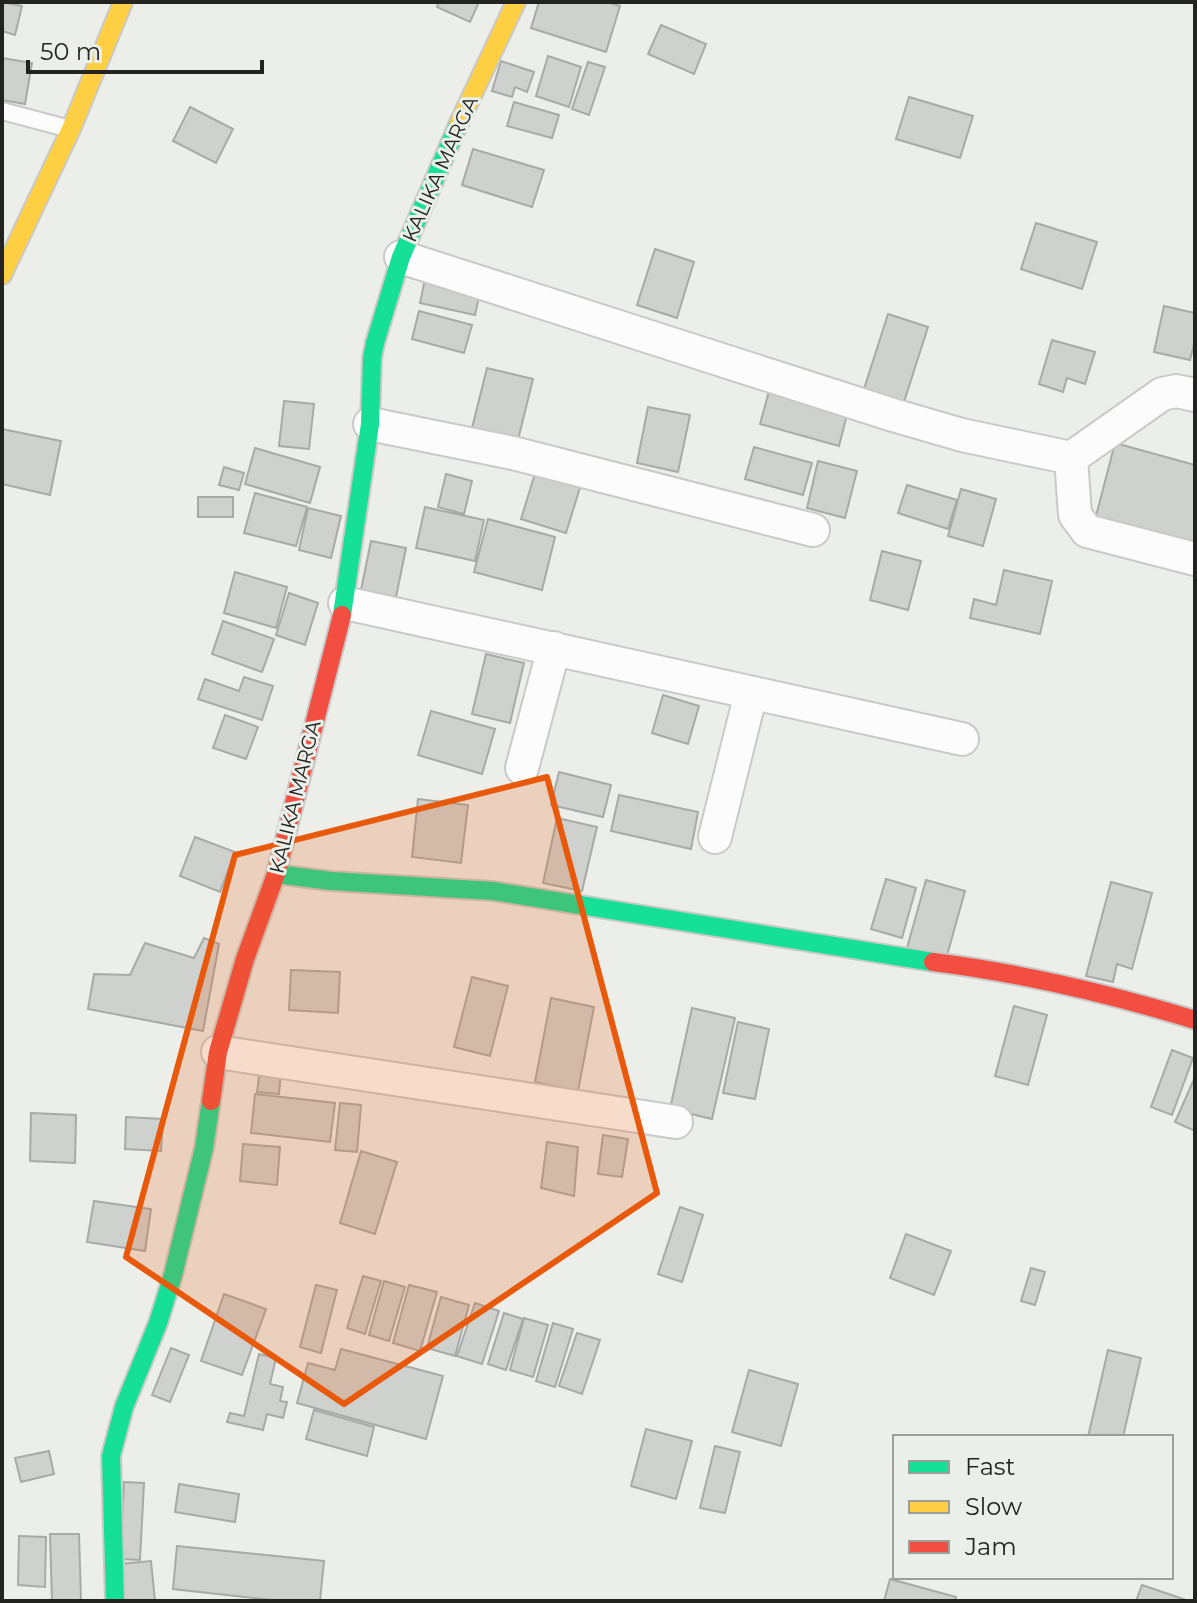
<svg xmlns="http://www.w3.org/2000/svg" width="1197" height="1603" viewBox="0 0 1197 1603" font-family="Montserrat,sans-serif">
  <rect width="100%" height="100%" fill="#eceeea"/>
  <path fill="#cfd1cf" stroke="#a8aaa8" stroke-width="2" d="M2 2 22 6 15 35 2 31Z
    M439 2H479L470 22 437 7Z
    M539 2H607L620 6 606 52 531 28Z
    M661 25 706 44 694 74 648 54Z
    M548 56 581 67 569 107 536 96Z
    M2 58 32 63 25 104 2 100Z
    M501 61 534 72 527 92 515 87 512 97 492 91Z
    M588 62 605 67 589 115 572 109Z
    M909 97 973 116 960 158 896 139Z
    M514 102 559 115 552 138 507 126Z
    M190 107 233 129 216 163 173 141Z
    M473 149 544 170 532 207 462 185Z
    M1036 223 1097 242 1082 289 1021 269Z
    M655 249 694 262 677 318 637 305Z
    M425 279 480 292 475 315 420 303Z
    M1164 306 1195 313V340L1190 360 1154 352Z
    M419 311 472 325 464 353 412 339Z
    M888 314 928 327 903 405 863 392Z
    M1052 340 1095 352 1085 384 1067 378 1063 392 1039 384Z
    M487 368 533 379 517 444 471 432Z
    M771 384 849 407 839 446 760 424Z
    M284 401 314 404 309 449 279 446Z
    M648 407 690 415 678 472 637 463Z
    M2 429 61 441 50 495 2 484Z
    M1115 443 1195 465V547L1095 520Z
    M754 447 812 463 803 495 745 479Z
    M255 448 320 467 310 503 245 484Z
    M818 461 857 471 845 518 807 508Z
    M224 467 244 473 239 490 219 485Z
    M537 467 582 481 566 533 521 519Z
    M446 474 472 481 464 514 438 507Z
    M907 485 957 500 948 529 898 513Z
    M961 489 996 499 983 546 948 536Z
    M255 493 307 507 296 546 244 533Z
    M198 497H233V517H198Z
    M425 507 484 520 475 561 416 548Z
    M308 508 341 516 331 558 299 550Z
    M488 519 555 537 542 590 474 572Z
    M371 541 406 548 396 597 361 590Z
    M882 551 921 561 908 610 870 600Z
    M1004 570 1052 581 1040 634 970 618 974 599 996 605Z
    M235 572 287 587 276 628 224 613Z
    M289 593 318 603 305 645 276 635Z
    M223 621 274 639 262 672 212 654Z
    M486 654 524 663 510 723 472 714Z
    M244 677 273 686 262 720 198 699 205 679 239 691Z
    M663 695 699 706 688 744 652 733Z
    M431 711 495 729 482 774 418 755Z
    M225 715 258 727 246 759 213 748Z
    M559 772 611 785 603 817 551 805Z
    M619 795 698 812 691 849 611 831Z
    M418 799 468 805 461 863 412 857Z
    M557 818 597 827 582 891 543 883Z
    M195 837 235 852 220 892 180 876Z
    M886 879 916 888 902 938 871 929Z
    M926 880 965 891 946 959 907 948Z
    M1111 882 1152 893 1132 969 1117 964 1113 982 1086 976Z
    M204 938 219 944 203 1031 88 1009 94 974 130 975 145 943 194 958Z
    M291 970 340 972 338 1013 289 1010Z
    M472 977 508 986 490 1056 454 1047Z
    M551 998 594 1007 578 1091 535 1082Z
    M1014 1006 1047 1015 1028 1085 995 1076Z
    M692 1008 735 1018 712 1119 670 1109Z
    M738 1022 769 1029 755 1099 723 1093Z
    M1172 1050 1193 1058 1172 1115 1151 1107Z
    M260 1069 281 1071 279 1094 257 1092Z
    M1195 1077V1131L1175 1122Z
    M255 1094 335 1103 330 1142 251 1133Z
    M340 1103 361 1105 357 1152 335 1150Z
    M31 1113 76 1115 75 1163 30 1161Z
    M126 1117 163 1119 161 1151 125 1149Z
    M603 1135 628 1139 622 1177 598 1174Z
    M547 1142 578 1147 574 1196 541 1188Z
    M243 1144 280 1147 277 1185 240 1181Z
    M361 1151 397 1162 375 1234 340 1223Z
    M94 1201 151 1209 145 1251 87 1242Z
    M680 1207 703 1215 682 1282 658 1274Z
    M906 1234 951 1251 934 1295 890 1278Z
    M1031 1268 1045 1272 1035 1305 1021 1301Z
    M363 1276 381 1281 365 1334 347 1328Z
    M384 1281 405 1287 389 1341 369 1335Z
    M316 1285 337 1290 321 1353 300 1347Z
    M409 1285 437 1292 420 1351 393 1343Z
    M224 1294 266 1309 242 1375 201 1361Z
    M441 1297 469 1305 455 1356 427 1348Z
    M475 1303 499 1311 482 1364 457 1356Z
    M504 1313 523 1319 506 1370 488 1364Z
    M524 1318 548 1325 533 1377 510 1370Z
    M553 1323 573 1329 555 1387 536 1381Z
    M577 1333 600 1340 582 1394 559 1386Z
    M171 1348 189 1355 170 1402 152 1395Z
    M341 1349 443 1376 426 1439 297 1403 308 1363 335 1370Z
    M1108 1350 1141 1358 1123 1437H1088Z
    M259 1354 276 1358 270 1384 283 1387 280 1401 287 1402 283 1418 267 1414 263 1430 227 1422 230 1413 244 1416Z
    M749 1370 798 1384 781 1446 732 1432Z
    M314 1410 374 1427 367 1456 306 1439Z
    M646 1429 692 1441 676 1499 631 1486Z
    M715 1446 740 1452 725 1513 700 1508Z
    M49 1451 54 1474 21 1482 15 1458Z
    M124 1482 144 1483 140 1560 120 1559Z
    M179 1484 239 1494 235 1522 175 1512Z
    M50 1534H79L81 1601H52Z
    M19 1536 46 1537 45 1587 18 1585Z
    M177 1546 324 1561 320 1601H281L173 1589Z
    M151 1561 155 1601H124L120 1564Z
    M890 1579 956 1597 955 1601H884Z
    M1142 1585 1189 1601H1136Z"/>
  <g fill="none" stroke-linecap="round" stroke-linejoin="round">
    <defs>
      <path id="lane" d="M2 111 70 129"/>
      <path id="street" d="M401 257 893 415 962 435 1071 458 1162 394 1176 391 1195 395
        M370 424 513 453 813 530
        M1071 458 1075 515 1087 531 1195 559
        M345 603 962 739
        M522 768 554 648
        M715 837 751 693
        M218 1052 676 1122"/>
      <path id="fast" d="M342 615 370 424 372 358 375 343 401 257 459 123
        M276 874 331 881 493 891 933 962
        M115 1601 111 1456 124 1407 158 1323 173 1275 204 1148 211 1101"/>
      <path id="slow" d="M459 123 516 2
        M2 275 71 129 123 2"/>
      <path id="jam" d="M933 962C1021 973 1110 994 1195 1020
        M211 1101 218 1052 245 959 276 874 342 615"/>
    </defs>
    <use href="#lane" stroke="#c9cac8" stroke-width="20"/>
    <use href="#street" stroke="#c9cac8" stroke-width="36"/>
    <use href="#fast" stroke="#c9cac8" stroke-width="22"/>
    <use href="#slow" stroke="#c9cac8" stroke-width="22"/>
    <use href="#jam" stroke="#c9cac8" stroke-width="22"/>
    <use href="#lane" stroke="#fcfcfc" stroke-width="16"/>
    <use href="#street" stroke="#fcfcfc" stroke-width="32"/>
    <use href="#fast" stroke="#16e098" stroke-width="18"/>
    <use href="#slow" stroke="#ffcf43" stroke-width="18"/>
    <use href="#jam" stroke="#f24e42" stroke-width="18"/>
  </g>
  <path fill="#e8590c" fill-opacity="0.2" stroke="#e8590c" stroke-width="6" stroke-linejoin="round" d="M547 777 657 1193 344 1404 126 1257 235 855Z"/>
  <g text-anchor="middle" stroke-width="6" stroke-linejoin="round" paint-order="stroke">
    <g font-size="20" fill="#232422" stroke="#ebefe9">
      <text transform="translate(440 169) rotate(-66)" y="7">KALIKA MARGA</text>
      <text transform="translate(295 797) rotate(-76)" y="7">KALIKA MARGA</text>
    </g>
  </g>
  <rect width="1197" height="1603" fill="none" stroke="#232422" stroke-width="8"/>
  <rect x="893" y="1435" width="280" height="144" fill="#ebefe9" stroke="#9b9e99" stroke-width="2"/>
  <rect x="909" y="1461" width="40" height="12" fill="#16e098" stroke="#9b9e99" stroke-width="2"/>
  <text x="965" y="1475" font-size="24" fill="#232422">Fast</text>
  <rect x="909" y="1501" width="40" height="12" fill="#ffcf43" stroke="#9b9e99" stroke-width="2"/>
  <text x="965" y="1515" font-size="24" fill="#232422">Slow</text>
  <rect x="909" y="1541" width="40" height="12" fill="#f24e42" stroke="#9b9e99" stroke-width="2"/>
  <text x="965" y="1555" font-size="24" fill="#232422">Jam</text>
  <path d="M28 60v12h234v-12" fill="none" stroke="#232422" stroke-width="4"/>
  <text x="40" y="60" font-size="24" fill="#232422" stroke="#ebefe9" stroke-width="6" paint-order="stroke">50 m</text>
</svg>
